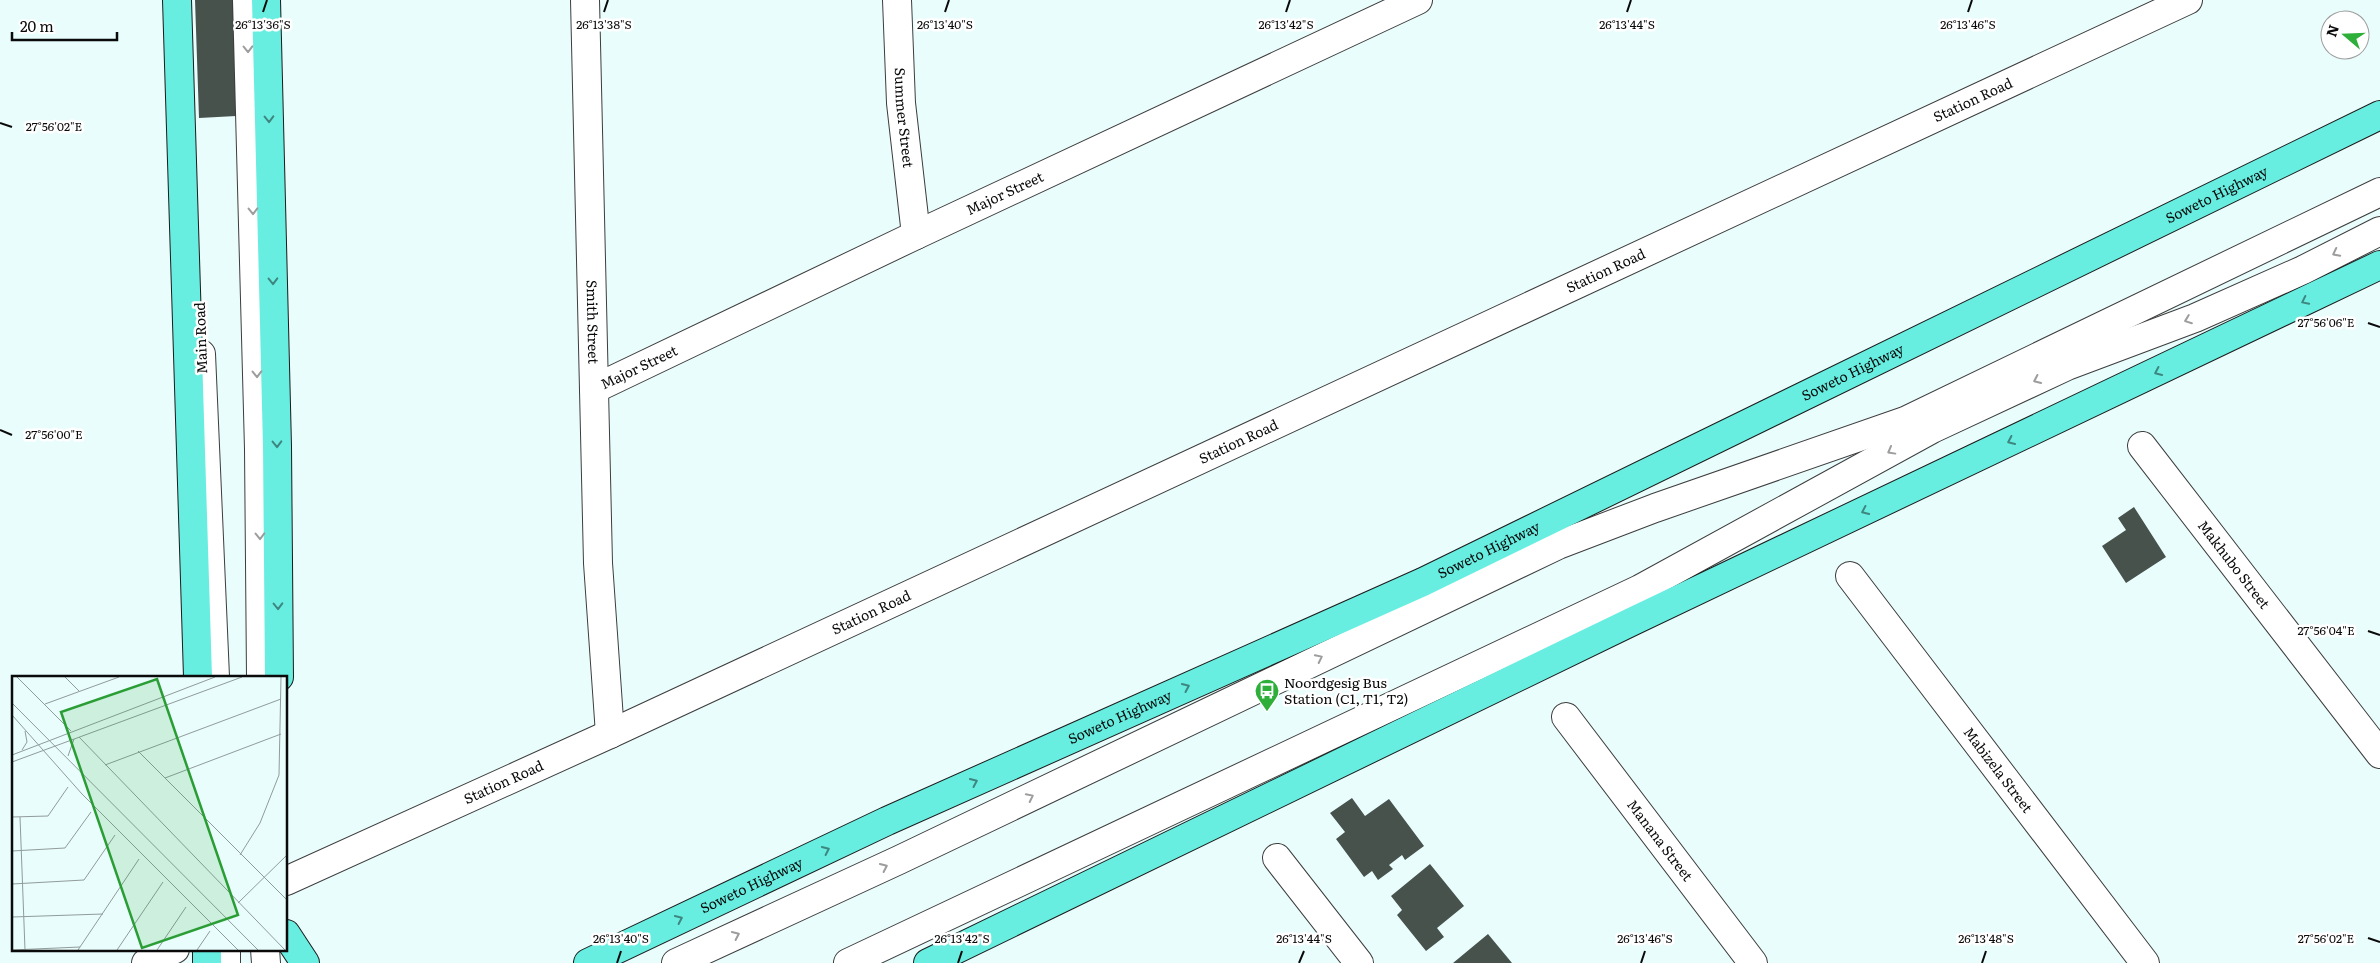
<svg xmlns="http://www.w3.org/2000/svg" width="2380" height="963" viewBox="0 0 2380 963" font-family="Literata,serif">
  <rect width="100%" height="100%" fill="#e9fdfc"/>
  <path fill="#47524d" d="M195 0H233L236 116 199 118Z
    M2134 507 2166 557 2126 583 2102 546 2126 530 2118 518Z
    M1352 798 1365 816 1389 799 1424 846 1405 860 1402 855 1389 865 1393 869 1378 880 1372 871 1364 877 1336 839 1345 832 1330 813Z
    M1430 864 1464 906 1437 928 1444 937 1426 951 1397 915 1402 910 1391 896Z
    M1488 934 1512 963H1453Z"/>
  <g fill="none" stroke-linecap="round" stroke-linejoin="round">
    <defs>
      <g id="minor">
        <path d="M247 0 259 449 261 677"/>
        <path id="s1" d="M585 0 598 563 610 734"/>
        <path id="s2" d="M897 0 901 103 916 235"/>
        <path d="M201 354 215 677"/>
        <path id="s3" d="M594 389 916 235 1418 0"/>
        <path id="s4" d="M2142 446 2380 754"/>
        <path id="s5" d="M1850 576 2145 963"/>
        <path id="s6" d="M1566 717 1753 963"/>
        <path d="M1277 858 1359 963"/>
        <path id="s7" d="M286 881 610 734 2188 0"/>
        <path d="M226 949V963"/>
        <path d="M265 949 266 963"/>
        <path d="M146 963 175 949"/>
        <path d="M676 963 899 860 1558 545 1655 508 1905 421 2380 192"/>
        <path d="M848 963 1640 589 1932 429 2067 366 2195 318 2303 270 2380 231"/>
      </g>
      <g id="major">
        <path d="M177 0 198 677"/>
        <path d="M266 0 277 446 279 677"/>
        <path d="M286 934 305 963"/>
        <path d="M207 949V963"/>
        <path id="s8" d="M588 963 887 821 1423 582 2380 115"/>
        <path d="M928 963 1631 622 2380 265"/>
      </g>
    </defs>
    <use href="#minor" stroke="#3d3d3d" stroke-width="30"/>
    <use href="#major" stroke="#1b1b1b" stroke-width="30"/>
    <use href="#minor" stroke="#fff" stroke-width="28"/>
    <use href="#major" stroke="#68eee1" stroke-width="28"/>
  </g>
  <defs><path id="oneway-chevron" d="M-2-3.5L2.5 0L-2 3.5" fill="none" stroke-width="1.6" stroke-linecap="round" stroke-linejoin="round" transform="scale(1.25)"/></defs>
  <g stroke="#9d9d9d">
    <use href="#oneway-chevron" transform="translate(248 49) rotate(89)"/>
    <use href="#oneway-chevron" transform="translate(253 211) rotate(89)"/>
    <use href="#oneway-chevron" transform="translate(2336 253) rotate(153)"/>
    <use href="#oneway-chevron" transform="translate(2188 320) rotate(159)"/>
    <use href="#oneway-chevron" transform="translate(257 374) rotate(89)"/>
    <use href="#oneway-chevron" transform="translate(2037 380) rotate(155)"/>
    <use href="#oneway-chevron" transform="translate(1891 451) rotate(151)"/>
    <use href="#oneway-chevron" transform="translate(260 536) rotate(89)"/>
    <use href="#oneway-chevron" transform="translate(1319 658) rotate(-26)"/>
    <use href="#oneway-chevron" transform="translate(1030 797) rotate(-26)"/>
    <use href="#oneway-chevron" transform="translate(884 867) rotate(-25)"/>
    <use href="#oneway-chevron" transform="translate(736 935) rotate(-25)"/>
  </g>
  <g stroke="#3e8780">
    <use href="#oneway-chevron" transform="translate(269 119) rotate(89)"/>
    <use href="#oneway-chevron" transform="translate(273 281) rotate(89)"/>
    <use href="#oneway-chevron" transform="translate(2305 301) rotate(154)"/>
    <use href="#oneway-chevron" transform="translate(2158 372) rotate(155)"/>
    <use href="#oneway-chevron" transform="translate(2011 441) rotate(155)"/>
    <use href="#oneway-chevron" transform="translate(277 444) rotate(89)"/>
    <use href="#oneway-chevron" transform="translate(1865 511) rotate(155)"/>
    <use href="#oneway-chevron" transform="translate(278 606) rotate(89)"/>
    <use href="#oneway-chevron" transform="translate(1186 687) rotate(-24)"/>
    <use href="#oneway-chevron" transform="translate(974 782) rotate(-24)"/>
    <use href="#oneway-chevron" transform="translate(826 850) rotate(-25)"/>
    <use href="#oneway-chevron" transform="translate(679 919) rotate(-25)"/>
  </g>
  <path fill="none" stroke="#0a0a0a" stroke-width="2" d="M263 12 267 0M604 12 608 0M945 12 949 0M1286 12 1290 0M1627 12 1631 0M1968 12 1972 0M0 123 12 127M2368 323 2380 327M0 430 12 435M2368 631 2380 635M2368 938 2380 942M617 963 621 951M958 963 962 951M1299 963 1304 951M1641 963 1645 951M1982 963 1986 951"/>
  <defs>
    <symbol id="bus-pin" viewBox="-11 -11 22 30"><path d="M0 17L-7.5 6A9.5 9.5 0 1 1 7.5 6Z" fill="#2eaf3a" stroke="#fff"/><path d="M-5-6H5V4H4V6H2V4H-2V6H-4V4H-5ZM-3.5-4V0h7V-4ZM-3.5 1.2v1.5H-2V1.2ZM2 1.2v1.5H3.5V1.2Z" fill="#fff"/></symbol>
  </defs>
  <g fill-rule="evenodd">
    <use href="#bus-pin" x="1253" y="677" width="28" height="38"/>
  </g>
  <g text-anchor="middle" stroke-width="5" stroke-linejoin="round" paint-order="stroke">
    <g font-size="14" fill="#0a0a0a" stroke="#fff">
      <text dy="5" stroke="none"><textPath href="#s7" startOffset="1859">Station Road</textPath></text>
      <text dy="5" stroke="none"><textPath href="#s2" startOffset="118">Summer Street</textPath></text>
      <text dy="5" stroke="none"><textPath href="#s3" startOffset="455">Major Street</textPath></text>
      <text dy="5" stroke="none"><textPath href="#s8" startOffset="1801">Soweto Highway</textPath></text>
      <text dy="5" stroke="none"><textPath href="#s7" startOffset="1454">Station Road</textPath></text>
      <text dy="5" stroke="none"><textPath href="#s1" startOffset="322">Smith Street</textPath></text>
      <text transform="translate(201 338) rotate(-92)" y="5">Main Road</text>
      <text dy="5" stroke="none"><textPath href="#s3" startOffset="50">Major Street</textPath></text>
      <text dy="5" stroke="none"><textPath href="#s8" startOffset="1396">Soweto Highway</textPath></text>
      <text dy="5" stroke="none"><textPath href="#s7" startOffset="1049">Station Road</textPath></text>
      <text dy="5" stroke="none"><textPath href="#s8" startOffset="991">Soweto Highway</textPath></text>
      <text dy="5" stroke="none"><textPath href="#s4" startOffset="150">Makhubo Street</textPath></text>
      <text dy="5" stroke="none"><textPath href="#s7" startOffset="644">Station Road</textPath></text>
      <text dy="5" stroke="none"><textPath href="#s8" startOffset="586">Soweto Highway</textPath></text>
      <text dy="5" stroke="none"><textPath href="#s5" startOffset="244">Mabizela Street</textPath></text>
      <text dy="5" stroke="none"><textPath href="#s7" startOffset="239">Station Road</textPath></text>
      <text dy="5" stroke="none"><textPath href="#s6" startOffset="155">Manana Street</textPath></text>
      <text dy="5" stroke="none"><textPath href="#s8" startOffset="181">Soweto Highway</textPath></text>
    </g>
    <g font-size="14" fill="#0a0a0a" stroke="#fff" text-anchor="start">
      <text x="1284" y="688">Noordgesig Bus<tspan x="1284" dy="16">Station (C1, T1, T2)</tspan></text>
    </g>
  </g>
  <g transform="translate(12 676)">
    <rect width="275" height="275" fill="#e9fdfc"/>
    <path fill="none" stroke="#909c9b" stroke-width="1" d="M5 1 59 55M53 1 67 15M0 27 246 274M33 28 107 1M0 39 70 118 226 274M67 61 273 274M10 74 15 66 13 55M126 75 275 224M0 79 203 1M56 80 62 63M0 86 230 1M93 89 269 23M153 102 269 58M0 141 36 140 56 111M8 141 13 274M0 175 53 172 79 136M228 179 248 147 267 99 269 1M0 208 72 204 103 159M226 227 275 179M0 241 91 238M0 274 68 271M66 274 127 183M105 274 151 206M145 274 174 231M185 274 198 255"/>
    <path fill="#2a9e35" fill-opacity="0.15" stroke="#2a9e35" stroke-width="2.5" d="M145 3 226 239 130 272 49 36Z"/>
    <rect width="275" height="275" fill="none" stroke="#0a0a0a" stroke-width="2.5"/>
  </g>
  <g font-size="12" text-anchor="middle" fill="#0a0a0a" stroke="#fff" stroke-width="5" stroke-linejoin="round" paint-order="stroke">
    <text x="263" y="29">26°13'36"S</text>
    <text x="604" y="29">26°13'38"S</text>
    <text x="945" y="29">26°13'40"S</text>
    <text x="1286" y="29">26°13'42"S</text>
    <text x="1627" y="29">26°13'44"S</text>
    <text x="1968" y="29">26°13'46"S</text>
    <text x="54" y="131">27°56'02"E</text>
    <text x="2326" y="327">27°56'06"E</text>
    <text x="54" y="439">27°56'00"E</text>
    <text x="2326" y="635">27°56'04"E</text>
    <text x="2326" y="943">27°56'02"E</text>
    <text x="621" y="943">26°13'40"S</text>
    <text x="962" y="943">26°13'42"S</text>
    <text x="1304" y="943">26°13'44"S</text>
    <text x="1645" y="943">26°13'46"S</text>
    <text x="1986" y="943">26°13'48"S</text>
  </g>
  <g transform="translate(2345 35) rotate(289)"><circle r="24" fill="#ffffff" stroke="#9d9d9d"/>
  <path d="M0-4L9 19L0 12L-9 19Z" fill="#2eaf3a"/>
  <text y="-8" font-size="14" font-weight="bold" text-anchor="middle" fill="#0a0a0a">N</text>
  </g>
  <path d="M12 32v8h105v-8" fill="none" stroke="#0a0a0a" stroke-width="2.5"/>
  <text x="20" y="32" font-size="15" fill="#0a0a0a" stroke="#ffffff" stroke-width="4" paint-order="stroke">20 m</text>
</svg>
